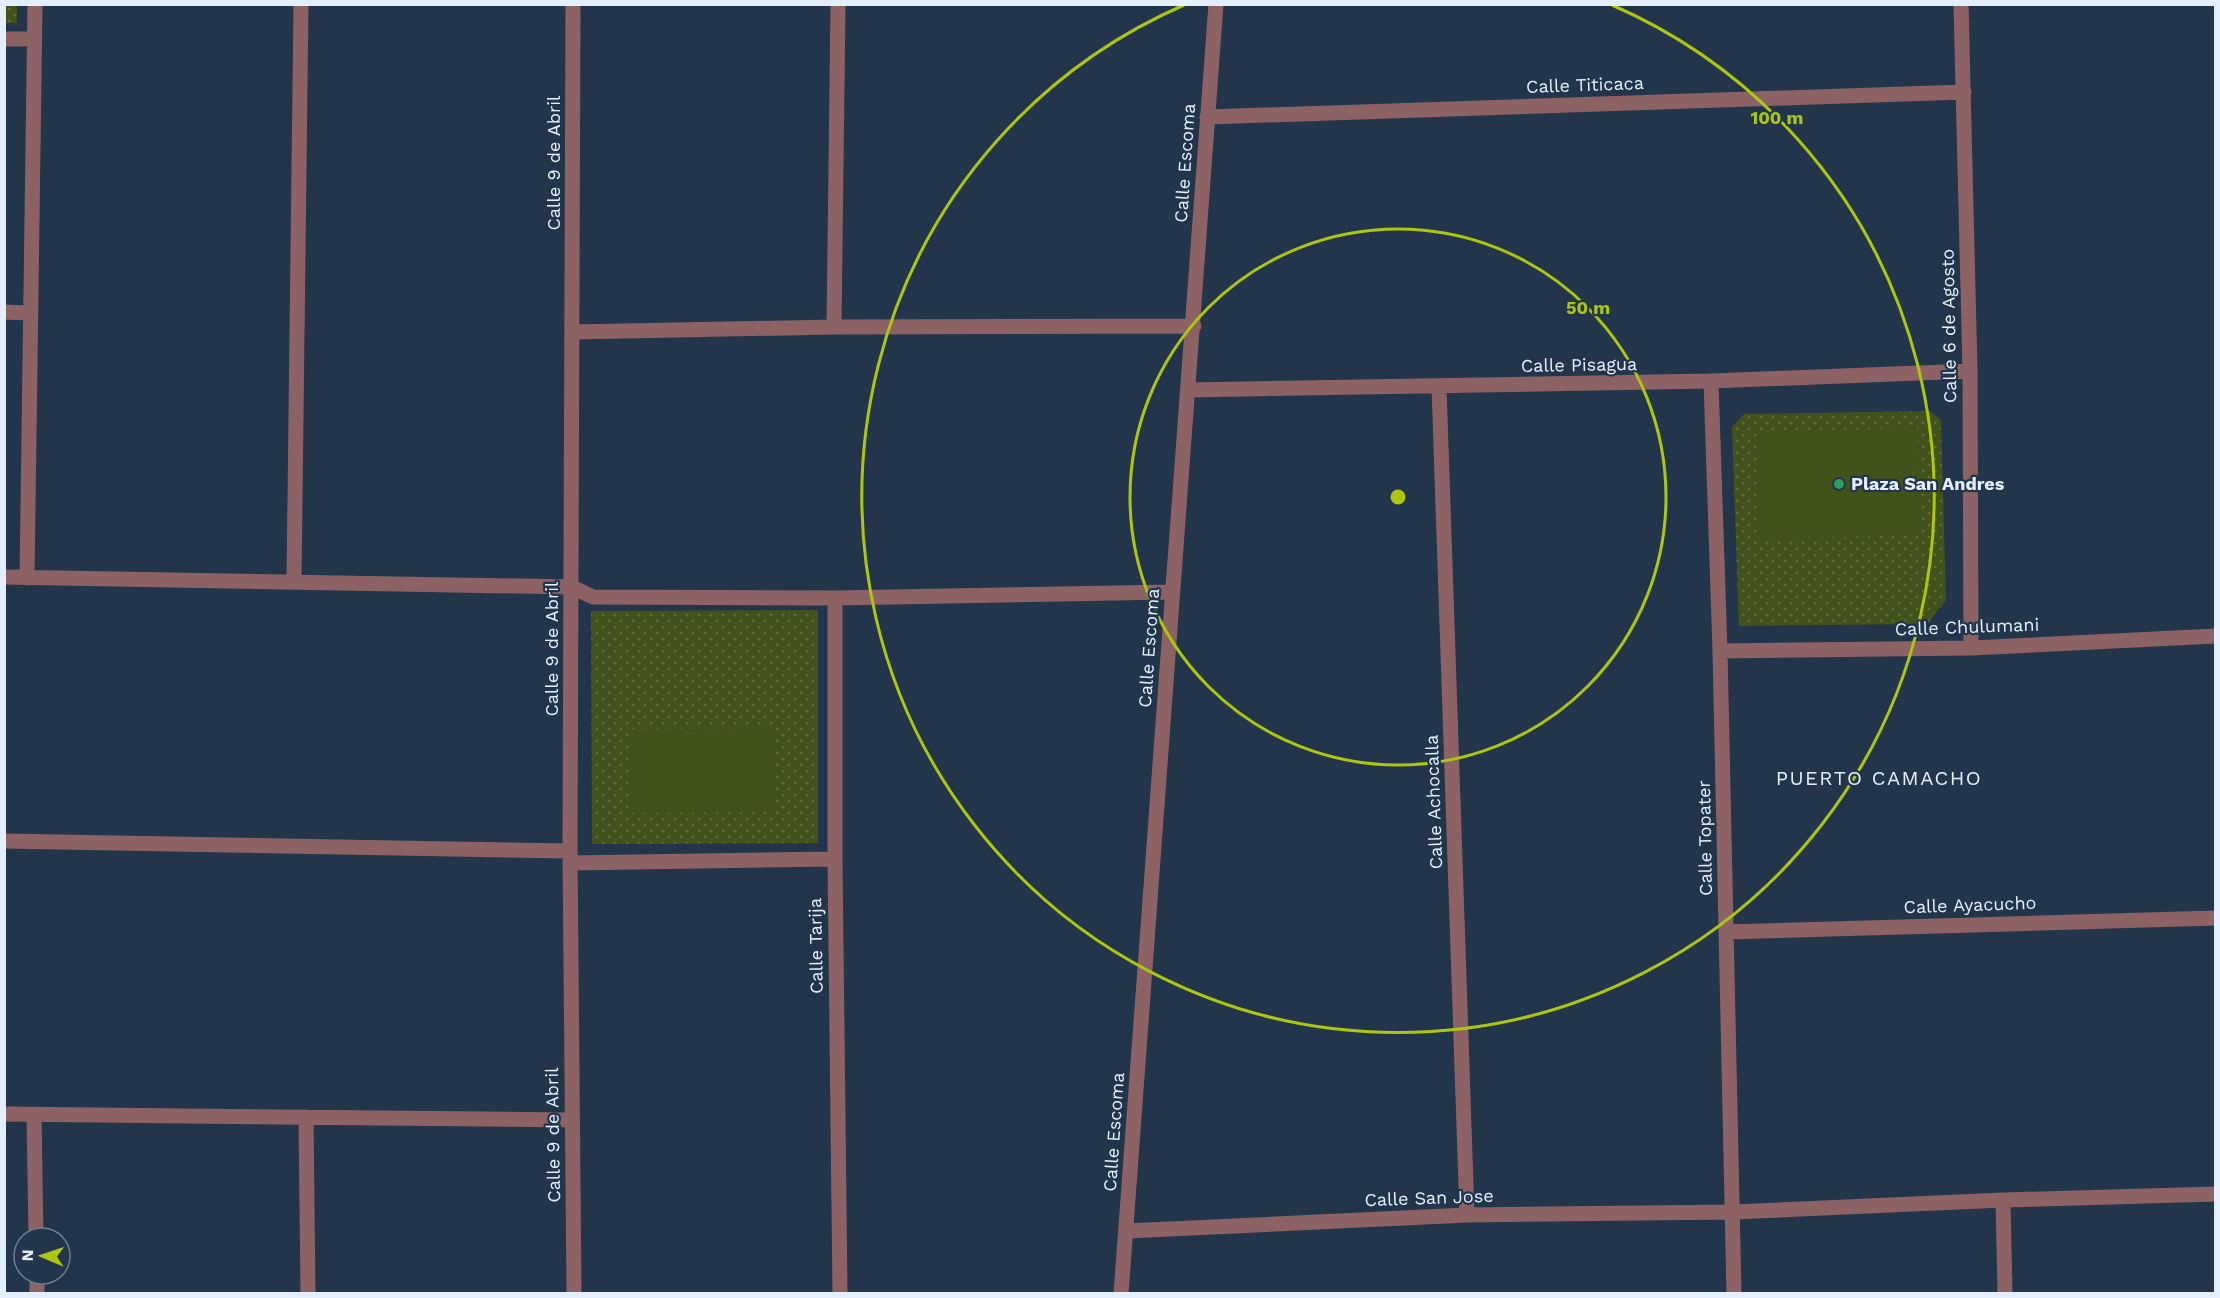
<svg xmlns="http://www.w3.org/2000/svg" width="2220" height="1298" viewBox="0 0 2220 1298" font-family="'Work Sans',sans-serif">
  <defs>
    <pattern id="park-dots" width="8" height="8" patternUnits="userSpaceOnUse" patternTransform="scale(1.5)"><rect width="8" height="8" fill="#42521b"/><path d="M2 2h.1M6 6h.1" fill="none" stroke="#5d6b3d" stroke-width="1.8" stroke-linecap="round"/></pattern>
  </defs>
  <rect width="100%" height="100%" fill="#23354b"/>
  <path fill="url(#park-dots)" d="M4 5H17V23H5Z
    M1930 411 1941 420 1946 600 1927 624 1739 626 1732 427 1744 414Z
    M818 610V843L592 844 591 611Z"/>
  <path fill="#42521b" d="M1917 428 1919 535 1760 539 1758 433Z
    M775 728 776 812 631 813V729Z"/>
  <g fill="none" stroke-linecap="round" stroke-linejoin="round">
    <path stroke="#8d6264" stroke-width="15" d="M573 4 570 851 574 1294
      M1961 4 1970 371 1971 648
      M4 39H34
      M1207 117 1964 92
      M4 312 29 313
      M834 327 838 4
      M573 332 834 327 1194 326
      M1711 381 1720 651 1734 1294
      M1439 387 1467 1215
      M1189 390 1711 381 1970 371
      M4 577 572 587 593 597 835 598 1172 592
      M27 578 35 4
      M294 581 301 4
      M835 598V859L840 1294
      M1720 651 1971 648 2216 636
      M4 841 570 851
      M570 863 835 859
      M1726 932 2216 918
      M4 1114 572 1120
      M34 1115 36 1238
      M306 1117 308 1294
      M2003 1200 2005 1294
      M1126 1231 1467 1215 1733 1212 2003 1200 2216 1194
      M37 1274V1294
      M1121 1294 1216 4"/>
  </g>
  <g fill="none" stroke="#acc611" stroke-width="3">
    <circle cx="1398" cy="497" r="268"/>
    <path d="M1612 5A536 536 0 1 1 1184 5"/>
  </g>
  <circle fill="#2e9e5b" stroke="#23354b" stroke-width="2" cx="1839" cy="484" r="6"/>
  <g text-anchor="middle" stroke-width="4.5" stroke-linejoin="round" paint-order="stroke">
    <g font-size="18" fill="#e4effd" stroke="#23354b">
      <text transform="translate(1585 85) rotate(-2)" y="6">Calle Titicaca</text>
      <text transform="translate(554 163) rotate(-90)" y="6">Calle 9 de Abril</text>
      <text transform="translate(1185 163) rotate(-86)" y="6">Calle Escoma</text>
      <text transform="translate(1949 326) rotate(-91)" y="6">Calle 6 de Agosto</text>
      <text transform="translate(1579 365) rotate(-1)" y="6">Calle Pisagua</text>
      <text transform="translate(1967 627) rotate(-2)" y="6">Calle Chulumani</text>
      <text transform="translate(1149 648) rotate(-86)" y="6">Calle Escoma</text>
      <text transform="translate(552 649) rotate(-90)" y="6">Calle 9 de Abril</text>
      <text transform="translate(1434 802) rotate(-92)" y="6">Calle Achocalla</text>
      <text transform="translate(1705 838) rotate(-91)" y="6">Calle Topater</text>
      <text transform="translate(1970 905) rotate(-2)" y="6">Calle Ayacucho</text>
      <text transform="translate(816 946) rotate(-91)" y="6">Calle Tarija</text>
      <text transform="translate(1114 1132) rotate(-86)" y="6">Calle Escoma</text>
      <text transform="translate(553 1135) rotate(-91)" y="6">Calle 9 de Abril</text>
      <text transform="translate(1429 1198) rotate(-2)" y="6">Calle San Jose</text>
    </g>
    <g font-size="18" font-weight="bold" fill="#e4effd" stroke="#23354b" text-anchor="start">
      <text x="1851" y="490">Plaza San Andres</text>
    </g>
    <g font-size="20" letter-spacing="1.5" fill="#e4effd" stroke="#23354b">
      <text x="1879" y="785">PUERTO CAMACHO</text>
    </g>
  </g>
  <circle cx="1398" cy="497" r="9" fill="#acc611" stroke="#23354b" stroke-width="3"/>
  <g font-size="18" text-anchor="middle" font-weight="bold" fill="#acc611" stroke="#23354b" stroke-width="4.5" stroke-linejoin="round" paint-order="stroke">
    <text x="1777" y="124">100 m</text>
    <text x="1588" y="314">50 m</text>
  </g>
  <rect width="2220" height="1298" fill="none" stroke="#e4effd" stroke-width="12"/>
  <g transform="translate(42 1256) rotate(272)"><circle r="28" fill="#23354b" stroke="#707f92" stroke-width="1.5"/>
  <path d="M0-4.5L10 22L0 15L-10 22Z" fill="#acc611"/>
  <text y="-9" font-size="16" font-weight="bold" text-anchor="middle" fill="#e4effd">N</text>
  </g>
</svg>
